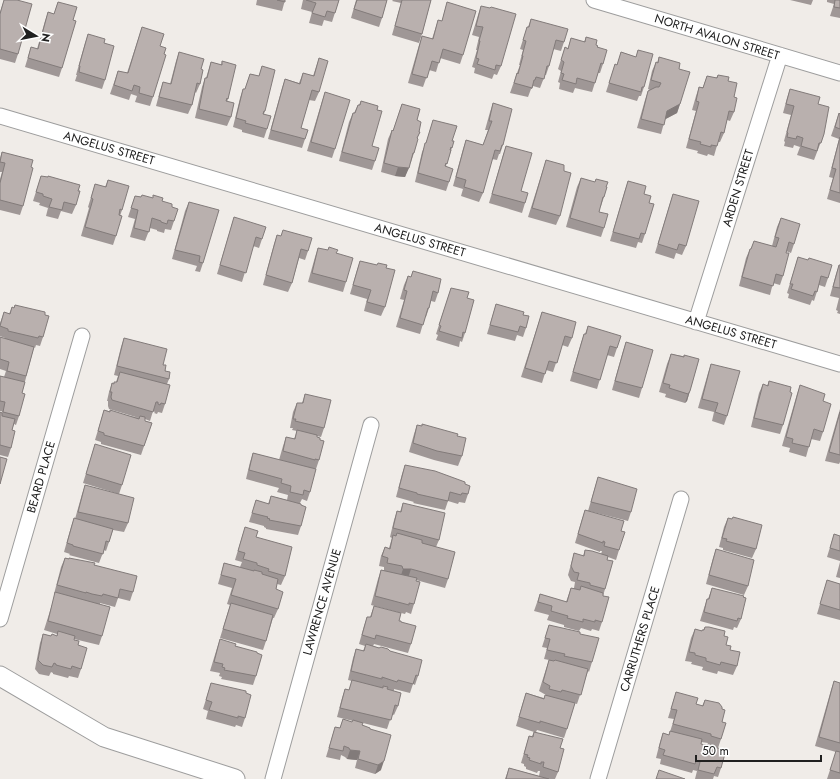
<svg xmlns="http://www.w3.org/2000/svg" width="840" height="779" viewBox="0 0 840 779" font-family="Jost,sans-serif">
  <rect width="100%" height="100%" fill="#f0ece8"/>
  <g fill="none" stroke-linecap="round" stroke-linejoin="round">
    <defs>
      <path id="minor" d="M594 0 840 73
        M0 116 840 364
        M696 322 780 55
        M0 619 82 336
        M273 779 371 425
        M598 779 681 499"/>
      <path id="tertiary" d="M0 676 104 737 235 779"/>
    </defs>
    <use href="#minor" stroke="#9d9d9d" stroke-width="17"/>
    <use href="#tertiary" stroke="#9d9d9d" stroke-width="21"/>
    <use href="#minor" stroke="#fff" stroke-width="15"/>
    <use href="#tertiary" stroke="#fff" stroke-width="19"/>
  </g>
  <path fill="#9f9796" d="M4 0 18 54 15 63 0 59V12Z
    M257 0H285L282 11 256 5Z
    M303 0H339L332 22 324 20 322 26 309 23 312 12 301 9Z
    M356 0H387L382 18 379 27 351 18Z
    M393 0H431L422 34 419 43 392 35 401 3 392 1Z
    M790 0H813L811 5Z
    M827 0H840V18L830 16 834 4 827 2Z
    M58 2 73 20 62 68 59 77 25 67 31 47 37 49 45 21 48 12 54 14Z
    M447 2 463 55 460 64 440 58 436 72 429 70 423 87 408 83 419 45 422 36 432 39 438 20 442 21Z
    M481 6 501 66 497 75 494 74 492 79 474 73 475 68 472 67 477 50H476L479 37 472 35 478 15Z
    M531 19 564 42 561 51 553 49 549 66 546 75H545L540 88 533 86 532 89H531L528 97 510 93 517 73 520 65H519L523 50 520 49 527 27H528Z
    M142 27 160 46 153 97 150 106 135 102 137 96 131 94 129 100 110 94 118 71 127 73Z
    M88 34 104 43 105 80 102 89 75 81 77 75H76L85 43Z
    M586 37 596 45 597 47 603 64 600 73H598L592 92 575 88 573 93 559 89 560 83 558 82 561 71 558 69 565 47 568 48 571 38 584 42Z
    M638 50 644 87 641 96H639L637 101 606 92 615 64 617 65 621 52 636 57Z
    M179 52 201 69 200 84 196 93 195 92 192 105 188 114 156 106 160 91 163 82 170 84 176 61Z
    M659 57 679 69 680 104 677 113 665 119 661 134 637 128 645 100 648 91 650 90 648 89 652 71 656 62 657 63Z
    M319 58V92L315 101 309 100 301 128 305 139 302 148 268 139 282 88 285 79 299 83 303 73 313 76Z
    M222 61 228 99 227 102 231 117 227 126 195 118 202 87 205 78H206L211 62 221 65Z
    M262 66 265 111 264 114 267 129 264 138 242 132V130L233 127 240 98 243 89H245L250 74 259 76Z
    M718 75 728 81 734 97V112L730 121 727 120 724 133 720 142H718L714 156 708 154 707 156 697 153 698 151 686 148 696 111 692 110 696 96 699 87H703L707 76 716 78Z
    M790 89 818 104 824 134 814 160 797 155 800 147 794 145 793 148 784 146 785 142 784 141 791 115 783 113 787 98Z
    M325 92 335 149 332 158 307 151 322 101Z
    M361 101 377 110 372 146 375 161 372 170 339 161 349 122 353 113H354L358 105H359Z
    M493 103 503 145 500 154H499L497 160 492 159 483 193 479 202 461 196 463 189 453 186 463 149 466 140 483 145 488 130H485L490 112Z
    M402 104 417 120 419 132H420L417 139 414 153 411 162H410L405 177 395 176 381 172 388 139 392 130 393 131Z
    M839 113 840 114V203L827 199 833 178 829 177 839 139 831 136Z
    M433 120 452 141V148L446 166 449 182 446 191 415 182 422 152 426 143Z
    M506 146 525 203 522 213 489 203 503 155Z
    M2 152 31 167 23 206 20 215 0 210V179L2 172H0V158Z
    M546 160 560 216 556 225 528 217Z
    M41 176 78 191 76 205 72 214 61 211 58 219 46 216 48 208 39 205 40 203 33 201Z
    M581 178 606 187 604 197 601 206H600L599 212 604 228 601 237 566 227 577 187Z
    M108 180 122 210 120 216 116 236 113 245 81 236 89 208 88 207 95 184 105 187Z
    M628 181 644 194 649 203 645 234 642 243 638 242 636 248 610 241 625 190Z
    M673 194 686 246 682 255 676 253 674 259 655 253 670 203Z
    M135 196 141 197 162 201 172 207 174 221 171 230 165 229 164 233 157 231V230L150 228 145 241 130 237 135 219 128 217Z
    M189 202 203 263 200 272 195 271 197 266 172 259 185 211Z
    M234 217 262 239 259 248 253 246 242 282 217 274 231 227Z
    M781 218 794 244 791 253 786 251 783 276 780 285 773 283 770 295 739 286 746 258 750 249H751L754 241 772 246 777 227Z
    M277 235 308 251 305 260 299 258 292 283 288 292 263 285 274 244Z
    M318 248 336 253 346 282 343 292 308 282 315 257Z
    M798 257 828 278 825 287 819 285 814 301 812 300 810 305 788 298 789 294 787 293Z
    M360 261 386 268 385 307 381 316 364 311 367 299 350 294 357 270Z
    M839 265H840V314L837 313 838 311 836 310 839 298 830 296 836 274Z
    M413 271 438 293 435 302 431 301 429 308 426 317H425L420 334 396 327 404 300 400 299 404 285 408 276 411 277Z
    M451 288 467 298 465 333 462 342 460 341 459 347 436 340 438 335 436 334Z
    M496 304 523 315 526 328 523 337 517 335 515 341 487 334Z
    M15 305 45 315 43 337 40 346 36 345 35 348 34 347 22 393 19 416 16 425 14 424 12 430 11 448 8 457 0 455V412L1 413 2 411H0V376L4 377 6 371 0 369V337L5 339V338L0 336V323L4 312 9 314 12 307 14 308Z
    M542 312 572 338 568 347 562 345 553 372 546 370 542 383 521 377Z
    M588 326 617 348 614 357 607 355 597 389 570 381 581 343 584 334H585Z
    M124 338 163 365 169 379 167 384 165 404 162 413 158 412 157 414 154 413 155 412 153 411 150 421 145 419V421L152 423 141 455 101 444V442L95 440 104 410 139 418 109 409 108 406V401H107L109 392 112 383 114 384 116 382 118 376 114 375 121 347Z
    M626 342 642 388 639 398 612 390 623 351Z
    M671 354 699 359 687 401 685 403 665 397 666 394 659 392 667 364Z
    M711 364 727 416 724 425 712 421 714 412 698 408 708 373Z
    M769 381 783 425 780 434 751 427 759 393 763 384 767 386Z
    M800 385 823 401V432L820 441 811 439 806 457 789 452 790 448 782 446 797 394Z
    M305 394 324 428 321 437 317 436 319 460 316 469 312 468 310 492 307 501 302 499 300 503 301 505V526L298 535 266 529V528L264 527V526L249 522 256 500 268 504 271 496 287 500 288 495 277 492 279 488 246 479 250 462 253 453 279 460 283 446 286 437 294 439 297 431 292 430 293 428H290L293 412 297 403H302Z
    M840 409V462L839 464 825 461Z
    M417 425 462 456 458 466 434 460 409 452 414 434Z
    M95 444 122 485 119 494 83 483Z
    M405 465 465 484 468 494 465 503 459 502 458 504 448 501 445 510 413 503 414 502 396 497 402 474Z
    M598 477 631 512 628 521 589 511 621 531 619 550 616 560 608 557 607 560 605 589 603 596 602 622 599 631 592 629 591 631 581 628 579 631 564 627V625L547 620 549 615 534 611 540 594 566 602 571 588H574L575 582 571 581 568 575 574 553 583 556 585 550 601 554 602 551H600V552L575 543 582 519 585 510 588 511 595 487Z
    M85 485 128 523 124 532 113 530 106 551 104 550 99 563 69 555 70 554 64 552 71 527 74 518 75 519 82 494Z
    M403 503 439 540 436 547 448 579 445 588 416 580 414 604 411 614 406 612 405 614 371 605 378 579 381 570H384V567L379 566 381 556 385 547 389 548 392 538 390 537 394 520 397 511 400 512Z
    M728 518 756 549 752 558 723 550V548L719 547 724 527Z
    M245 527 256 537 285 576 281 585 277 584 276 589 278 609 274 618H273L266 641 263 650 220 638 230 605 227 604 232 588 218 584 224 563 240 567 242 562 235 560Z
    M834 534 840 536V561L827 557Z
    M716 549 748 586 744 595 706 584 713 558Z
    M65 558 94 565 133 592 130 601 118 598 115 607 100 603 102 636 99 645 74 639V640L78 645 81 669 78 678 69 676 68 678 53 674V673L51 672 49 676 39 674 35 669 40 643 43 634 51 636H57V634L44 630 55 595 54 594 61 567Z
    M840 562V578L836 577Z
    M827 580 840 584V620L817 614Z
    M712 588 741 619 737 628 734 627 733 630 700 621 704 608 707 599H708Z
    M374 606 399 621 401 622 411 644 408 653 374 644 373 646 390 651 418 676 415 685 413 684 410 693 394 689V691L387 689 398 706 394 715 392 714 387 729 363 723 362 725 370 729 381 770 375 774 355 768 357 760 347 759 345 757 341 755 340 760 326 757 335 727 340 728 343 719 352 722 353 721 337 717 342 698 345 689 349 690 352 681 348 680 353 658 356 649 363 651 365 646 359 644 364 626 367 617H370Z
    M549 625 580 634 592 662 589 672 588 671 577 704 574 703 567 729 564 738 537 730 536 732 560 748 558 772 555 779H505L509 768 539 776 540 771H538L537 773 526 769V767L524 766V764L521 763 529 736H532L534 732 516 726 523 702 526 693 544 698 546 695 539 691 546 669 549 660 544 659 547 648 542 647Z
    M705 627 724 636 726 645 730 650 737 666 733 675 718 671 717 674 702 670 703 667 691 664 692 662 685 661 691 638 695 629 702 631 703 630Z
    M220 639 235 646 257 653 256 676 253 685 221 679 222 677 219 676 220 673 210 671 217 648Z
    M834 681 840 683V779H827L836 752 815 746 831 690Z
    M211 683 246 693 245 718 242 727 236 725 235 727 206 719 208 711 203 709Z
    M676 692 696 704 702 706 705 700 722 709 721 739 718 748 707 745 708 743 701 742V744L721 768 718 777 714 776 713 779H695L697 771 693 770 692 773 660 764 661 759 656 758 660 742 663 733 669 735 670 732 674 719 668 718Z"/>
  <path fill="#827b7a" d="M680 104 677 113 664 120 667 111Z
    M398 167 409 168 405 177 395 176Z
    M690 391 687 401 685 403 688 394Z
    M403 569H411L408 578H400Z
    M350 750 360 751 357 760 347 759Z
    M384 761 381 770 375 774 378 765Z"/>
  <path fill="#b9b0ae" stroke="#827b7a" d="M4 0H17L32 4 18 54 0 49V14Z
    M277 0H285V2Z
    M306 0H339L335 13 327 11 325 17 312 13 316 3Z
    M357 0H387L382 18 354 9Z
    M402 0H431L422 34 395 26Z
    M835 0H840V8L834 7Z
    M58 2 77 7 73 20 76 21 62 68 28 58 31 47 38 49 48 12 54 14Z
    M447 2 476 11 463 55 443 49 439 63 432 61 427 78 412 74 422 36 433 39 438 20 442 21Z
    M481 6 490 8 491 7 516 14 501 66 496 65 495 70 477 64 479 59 476 58 480 41H479L483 27 476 26Z
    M531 19 568 29 564 42 556 40 549 66H547L544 79 536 77 535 80H534L532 88 514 83 517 73 518 74 523 56H522L526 41 523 40 527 27H529Z
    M142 27 164 34 160 46 166 48 164 54 166 55 153 97 139 93 140 87 134 85 132 91 114 85 118 71 128 73Z
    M88 34 105 39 104 43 114 46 105 80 79 72 80 66H79Z
    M586 37 597 40 596 45 598 46 597 47 607 50 603 64 601 63 595 83 577 78 576 84 562 80 564 74 561 73 564 62 561 60 565 47 568 49 571 38 585 42Z
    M638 50 653 54 644 87H642L641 92 609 83 615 64 617 65 621 52 636 57Z
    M179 52 204 59 201 69 203 70 200 84 197 83 192 105 159 97 163 82 171 84Z
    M659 57 680 63 679 69 690 72 680 104 667 111 664 125 641 119 648 91 656 87H659L661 83 651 80 656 62 658 63Z
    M319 58 328 61 319 92 312 90 301 128 308 130 305 139 271 130 285 79 300 84 303 73 314 76Z
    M222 61 236 65 228 99 227 98 226 101 234 103 231 117 199 109 205 78H207L211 62 222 65Z
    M262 66 275 70 265 111H264L263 114 271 116 267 129 245 123 246 121 236 118 243 89H245L250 74 259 76Z
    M718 75 729 77 728 81 737 83 734 97 737 98 734 112 729 111 724 133 721 132 717 146 711 145V147L700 144 701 142 689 139 699 102 696 101 699 87 703 88 707 76 717 78Z
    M790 89 820 97 818 104 829 107 824 134 821 143H819L817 151 801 146 803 138 797 136 796 139 787 137 788 133 787 132 794 106 786 104Z
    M325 92 350 100 335 149 311 142Z
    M361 101 378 106 377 110 382 111 372 146 379 148 375 161 342 152 353 113H355L358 105H360Z
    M493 103 512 109 503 145H502L500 151 495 150 483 193 464 187 466 180 456 177 466 140 483 145 492 121H489Z
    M402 104 420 109 417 120 421 122 419 132H420L417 138 418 139 414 153H413L409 168 398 167 384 163 392 130 393 131Z
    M839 113 840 114V129L835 127Z
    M433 120 457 126 452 141H454L452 148 451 147 450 150H451L447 164 446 163 445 166 453 169 449 182 418 173 425 143H426Z
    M840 137V193L830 190 836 169 832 168Z
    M506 146 532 153 521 191 528 193 525 203 492 194Z
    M2 152 33 160 31 167 33 168 23 206 0 200V183L5 163 0 162Z
    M546 160 564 165V171L571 173 560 216 532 208Z
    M41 176 48 177V176L80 185 78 191H80L76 205 64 202 62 210 49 207 52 199 43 196V194L36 192Z
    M581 178 595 182 596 179 608 182 606 187H607L604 197H603L599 212 608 214 604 228 570 218Z
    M108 180 129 186 122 210 120 209 119 215 122 216 116 236 85 227 93 199 91 198 95 184 106 187Z
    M628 181 646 186 644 194 651 196 649 203 654 204 645 234 641 233 639 239 613 232Z
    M673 194 699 201 686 246 679 244 677 250 658 244Z
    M142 195 153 198V195L163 198 162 201 172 204V207L178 209 174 221 168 220 167 224 161 222V221L152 218 149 232 134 228 138 210 131 208 135 196 141 197Z
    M189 202 219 210 203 263 199 262 200 256 175 250Z
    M234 217 266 227 262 239 256 237 246 273 220 265Z
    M781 218 800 224 794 244 789 242 786 253H789L783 276 776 274 773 286 742 277 750 249H751L754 241 776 247 779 238 775 237Z
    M283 230 312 238 308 251 301 249 292 283 266 275 277 235 281 236Z
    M329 247 338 250 336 253 353 258 346 282 312 273 318 248 328 250Z
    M798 257 808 260 809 258 832 265 828 278 821 276 817 292 815 291 813 296 791 289 793 284H790Z
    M360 261 377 265 378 263 387 265 386 268 395 270 385 307 367 302 371 290 353 285Z
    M839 265H840V288L833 287Z
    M413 271 441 279 438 293 433 291 429 308H428L423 325 400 318 407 291 404 290 408 276 411 277Z
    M451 288 469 292 467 298 474 300 465 333 463 332 462 338 439 331 441 326 439 325Z
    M496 304 524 312 523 315 529 316 526 328 520 326 518 332 490 325Z
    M15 305 45 312V315L49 316 43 337 39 336 38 338 8 331V329L0 326 4 312 10 314 12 307 14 308Z
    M542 312 576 322 572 338 565 336 557 363 549 361 545 374 525 368Z
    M588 326 621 336 617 348 610 346 600 380 573 372 584 334H586Z
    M0 337 34 347 26 376 7 371 9 362 0 359Z
    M124 338 167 349 163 365H166L165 371 170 372 169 379 117 366Z
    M626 342 653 350 642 388 615 381Z
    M671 354 684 357V355L699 359 690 391 688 394 669 388 670 385 663 383Z
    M711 364 740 371 727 416 715 412 718 403 702 399Z
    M120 372 170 385 165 404 161 403 160 405 158 404V402H156L153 412 112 400 111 397 112 392H110L112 383 114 384V382H117Z
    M0 376 25 382 22 393 25 394 19 416 3 412 5 402 0 401Z
    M769 381 791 387 790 392 792 393 783 425 754 418 763 384 768 386Z
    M800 385 825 394 823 401 831 404 823 432 814 429 809 447 792 443 793 439 786 437Z
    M305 394 331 400 324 428 295 421 296 419H293L297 403H303Z
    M104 410 110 412V410L139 419 140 416 145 417V421L152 423 144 446 104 435V433L98 431Z
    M0 412 2 413V416L15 419 12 430 15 431 11 448 0 445Z
    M840 412V455L829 452Z
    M422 424 458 434 457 436 466 438 462 456 437 451 413 443 417 425 422 426Z
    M297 430 317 435V437L320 438V440L324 441 319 460 315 459V460L283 451 286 437 295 439Z
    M95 444 131 455 122 485 86 474Z
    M253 453 316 469 310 492 304 490 303 495 290 492 291 486 281 483 282 479 249 470Z
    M0 457 7 459 0 484Z
    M405 465 435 471 465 482V484L470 486 468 494 462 493 461 495 450 492 448 501 417 494V493L399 488Z
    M598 477 637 489 631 512 591 502Z
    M85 485 134 498 128 523 78 512Z
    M271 496 301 504V505L306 507 301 526 269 520 270 519 267 518 268 517 252 513 256 500 269 504Z
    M403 503 445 513 439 540 393 528 397 511 401 512Z
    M585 510 624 521 621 531 625 532 619 550 604 546 605 542 603 541V543L578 534Z
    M733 517 762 525 756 549 726 541 727 539 722 538 728 518 732 519Z
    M74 518 113 529 109 542 106 541 103 554 73 546V545L67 543Z
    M245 527 258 531 256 537 292 547 285 576 268 571 269 569 257 565V563L243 559 245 553 238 551Z
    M397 533 422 540V543L455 552 448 579 411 569H403L402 566 387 563 388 558 382 556 385 547 390 549 393 535 396 536Z
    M834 534 840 536V551L830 548Z
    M716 549 754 560 748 586 709 575Z
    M585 550 592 551 608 556 607 560 613 561 605 589 590 585V583L577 580 579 573 574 572 571 566 574 553 584 556Z
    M65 558 69 559V558L95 563 94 565 137 576 133 592 120 589 118 598 103 594 102 596 92 594 86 592V593L57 585Z
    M224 563 254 571V570L262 572V574L278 579 276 589 283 592 278 609 231 595 236 579 221 575Z
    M381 570 417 578 416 581 420 582 414 604 409 603V605L375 596Z
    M827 580 840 584V610L820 604Z
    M581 586 603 593V596L609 597 602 622 595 620V622L583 619V622L567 618 568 616 551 611 552 606 538 602 540 594 567 602 571 588 580 590Z
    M712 588 744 596 743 597 746 598 741 619 738 618 737 621 704 612 707 599H709Z
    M55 592 110 607 102 636 48 621Z
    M231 603 273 615 266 641 223 629Z
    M374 606 401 613 399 621H401V622L416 626 411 644 376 635 375 639 362 635 367 617H371Z
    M549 625 580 632V634L599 638 592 662 564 656 565 654 547 650 550 639 545 638Z
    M705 627H709L725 631 724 636 728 637 726 645 731 646 730 650 740 652 737 666 721 662 720 665 706 661V658L695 655V653L689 652 695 629 702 631V630H704Z
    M58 631 75 636 74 640 79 641 78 645 87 648 81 669 72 666 71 669 56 665V664L54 663 52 667 43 665 38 660 43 634 51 636 52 634 57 636Z
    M220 639 236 644 235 646 257 652V653L262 655 256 676 224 670 225 668 222 667 223 664 214 662Z
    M366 644 379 648 381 647 388 649 390 651 422 660 418 676 416 675 413 684 398 680 397 682 382 677V679L351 671 356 649 364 651Z
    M549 660 554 661 555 660 588 669 581 695 562 690 561 692 549 689 550 686 543 682Z
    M352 680 383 688V686L388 687 387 689 401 693 398 706 395 705 391 720 340 708 345 689 349 690Z
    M834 681 840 683V743L819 737Z
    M211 683 246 691V693L251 695 245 718 238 716V718L209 710 212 702 206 700Z
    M676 692 698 698 696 704 703 706 705 700 719 703 722 707V709L725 710 722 722 726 723 721 739 711 736V734L673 724 677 710 671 709Z
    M526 693 544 699 545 695 575 703 567 729 540 721V723L519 717Z
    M343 719 352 722 353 720 363 723 362 725 370 728V729L391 735 384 761 378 765 358 759 360 751 350 750 349 748 344 746 343 751 329 748 335 727 340 728Z
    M670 731 702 739 701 744 726 750 721 768 717 767 714 774 698 770 700 762 696 761 695 764 663 755 665 750 659 748 663 733 669 735Z
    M534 732 563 739 560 748 564 749 558 772 543 767 544 762H541V764L529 760 530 758 527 757 528 755 524 754 529 736 533 737Z
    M836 751 840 752V773L830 770Z
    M509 768 549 779H506Z
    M659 770 685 779H656Z"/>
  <g text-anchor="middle" stroke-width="3" stroke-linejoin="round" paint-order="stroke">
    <g font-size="12" fill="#202020" stroke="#fff">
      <text transform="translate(717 37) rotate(17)" y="4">NORTH AVALON STREET</text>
      <text transform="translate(109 148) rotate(16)" y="4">ANGELUS STREET</text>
      <text transform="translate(738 188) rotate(-73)" y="4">ARDEN STREET</text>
      <text transform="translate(420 240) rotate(16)" y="4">ANGELUS STREET</text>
      <text transform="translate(731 332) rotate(16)" y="4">ANGELUS STREET</text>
      <text transform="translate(41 477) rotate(-74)" y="4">BEARD PLACE</text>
      <text transform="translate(322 602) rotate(-74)" y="4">LAWRENCE AVENUE</text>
      <text transform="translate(640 639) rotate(-73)" y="4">CARRUTHERS PLACE</text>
    </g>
  </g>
  <g transform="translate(36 36) rotate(100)" stroke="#ffffff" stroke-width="3" paint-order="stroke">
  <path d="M0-3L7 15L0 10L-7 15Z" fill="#202020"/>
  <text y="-6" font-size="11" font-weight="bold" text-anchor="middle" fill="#202020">N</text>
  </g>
  <path d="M696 755v6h125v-6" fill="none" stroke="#202020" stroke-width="2"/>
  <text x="702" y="755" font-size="12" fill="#202020" stroke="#ffffff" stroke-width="3" paint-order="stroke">50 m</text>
</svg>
